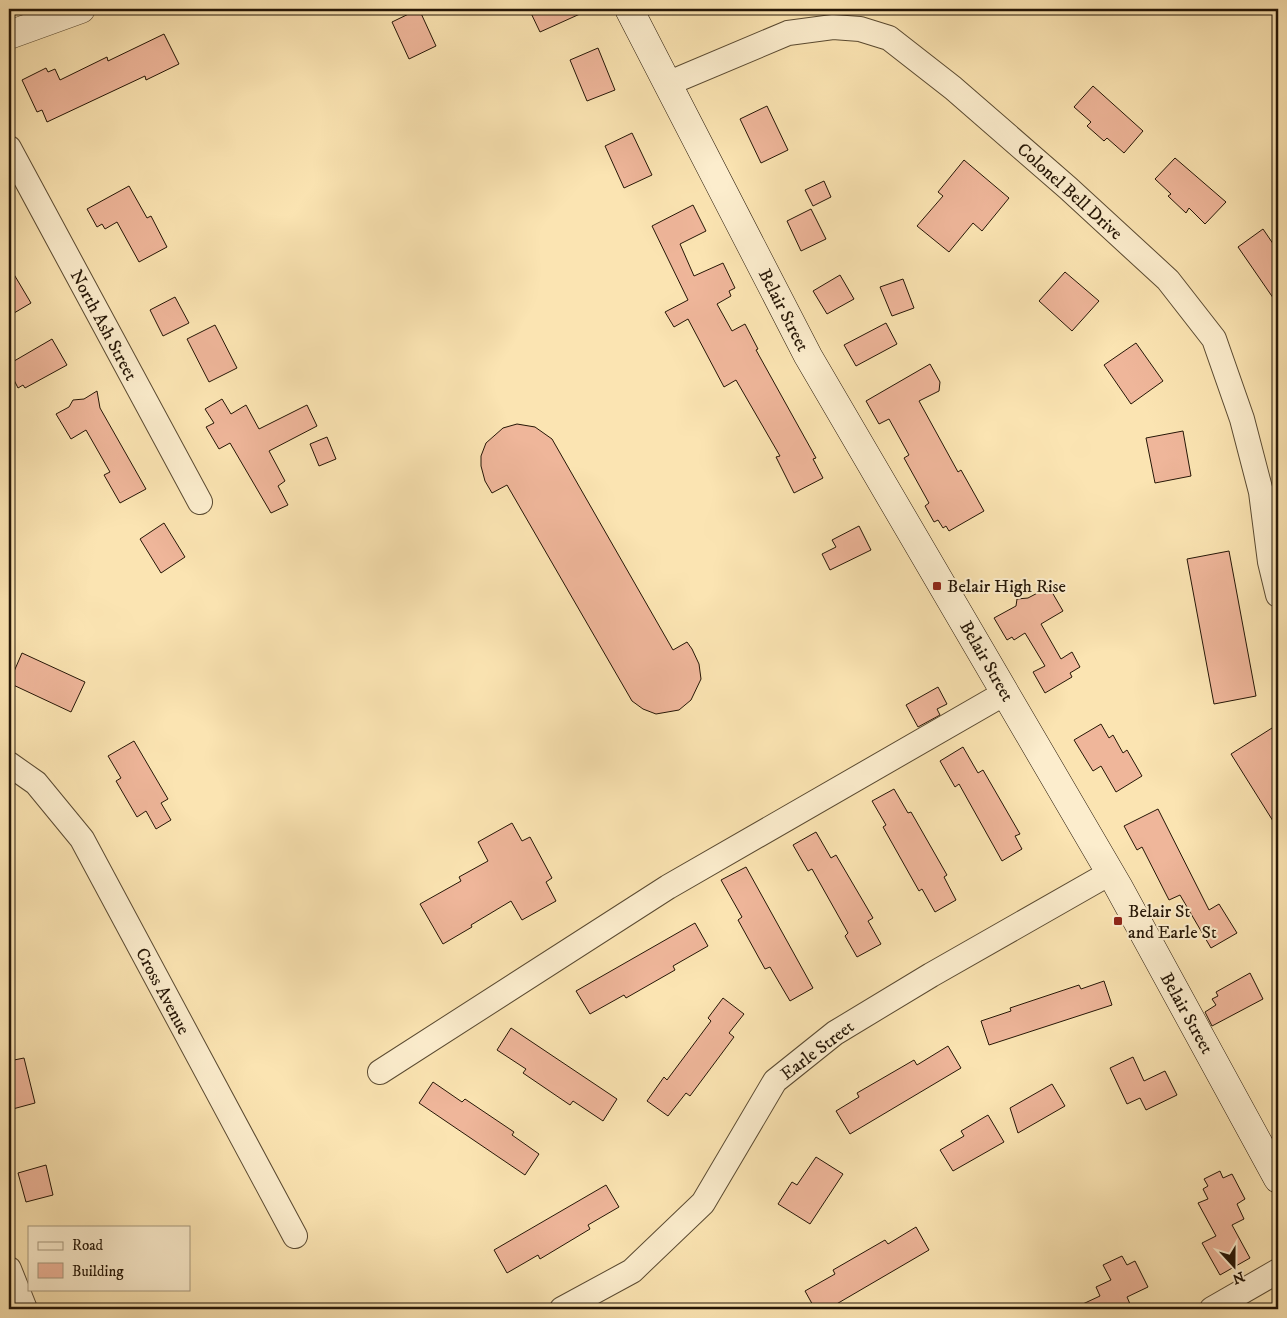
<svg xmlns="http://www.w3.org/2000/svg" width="1287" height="1318" viewBox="0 0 1287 1318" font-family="'IM FELL DW Pica',serif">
  <rect width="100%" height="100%" fill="#fbe4b2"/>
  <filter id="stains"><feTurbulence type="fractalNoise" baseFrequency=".004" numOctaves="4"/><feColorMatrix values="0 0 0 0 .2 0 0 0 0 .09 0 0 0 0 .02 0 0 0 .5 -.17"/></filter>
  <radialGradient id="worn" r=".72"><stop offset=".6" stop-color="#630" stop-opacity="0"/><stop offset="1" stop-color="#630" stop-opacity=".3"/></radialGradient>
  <path fill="#efb69a" stroke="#251606" d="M419 9 436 46 409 59 392 22Z
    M529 9H591L540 32Z
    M164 34 179 64 146 80 145 76 47 122 42 110 37 112 22 80 46 68 48 72 55 69 60 80 107 57 108 61Z
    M598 48 615 90 587 101 570 60Z
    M1093 86 1143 131 1124 153 1107 138 1104 141 1087 126 1091 122 1074 107Z
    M767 106 788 150 761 163 740 119Z
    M632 133 652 175 624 188 605 146Z
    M1175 158 1226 202 1205 224 1189 208 1186 213 1168 196 1171 194 1155 179Z
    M964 160 1009 198 982 231 973 223 949 252 917 226 943 196 938 192Z
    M824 181 831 197 813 206 805 190Z
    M129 186 147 218 151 216 167 247 139 262 117 222 105 229 102 224 97 227 87 209Z
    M693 205 706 231 680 244 694 276 723 263 735 288 729 291 731 296 717 304 732 331 745 324 758 349 756 350 816 458 813 459 823 478 794 493 776 457 780 456 736 380 724 387 688 319 674 327 665 312 688 300 652 226Z
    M811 209 826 239 801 251 787 221Z
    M1263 229 1278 251V305L1238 247Z
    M9 266 31 303 9 316Z
    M1065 272 1099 301 1072 331 1039 301Z
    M840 275 854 299 827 314 813 291Z
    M903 279 914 308 892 316 880 287Z
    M175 297 189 323 163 336 150 310Z
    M886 323 897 344 856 366 844 345Z
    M215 325 237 368 209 382 187 339Z
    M52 339 67 365 25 388 23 385 18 388 9 370V364Z
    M1136 343 1163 381 1131 404 1104 365Z
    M930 364 940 382 939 391 919 401 958 472 961 470 984 511 949 531 946 526 943 528 938 520 934 522 925 506 929 503 904 458 909 455 889 419 879 424 866 401Z
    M97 391 100 408 146 489 120 503 104 475 110 472 86 430 71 439 56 414 69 407 73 400 84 399Z
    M222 399 231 414 246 405 259 429 307 405 317 426 269 451 285 481 278 486 288 505 271 513 230 443 219 449 206 427 214 423 205 409Z
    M517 424 535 427 552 439 673 650 687 642 692 649 699 664 701 679 691 700 679 710 656 714 643 709 632 701 507 485 492 493 485 481 481 466V456L486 443 503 428Z
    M1183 431 1191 476 1155 483 1146 438Z
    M327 437 336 459 319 466 310 444Z
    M164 523 185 557 161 573 140 539Z
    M859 526 871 550 830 570 822 554 836 547 832 540Z
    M1229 551 1256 696 1214 704 1187 559Z
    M1049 587 1063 611 1041 624 1061 659 1072 652 1080 667 1070 673 1072 677 1045 693 1033 672 1045 666 1025 633 1014 640 1012 637 1007 640 994 618 1016 606 1017 599 1028 598Z
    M22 653 85 682 71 712 9 683Z
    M938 687 947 704 937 709 940 715 918 727 906 705Z
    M1101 724 1109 738 1113 735 1123 753 1127 750 1142 776 1116 792 1101 766 1093 771 1074 740Z
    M1272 728 1278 737V829L1231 754Z
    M134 741 168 799 161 803 171 820 156 829 146 811 137 817 116 781 121 778 108 756Z
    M963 747 978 773 983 770 1020 834 1015 836 1022 849 1002 861 959 784 955 787 940 761Z
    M894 789 908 813 911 812 947 875 944 877 956 900 935 912 922 889 919 891 883 827 886 825 872 801Z
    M1158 809 1209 910 1219 904 1237 933 1211 948 1180 895 1169 900 1142 847 1137 850 1124 826Z
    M512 823 522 841 530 837 552 878 546 882 556 901 522 920 511 901 471 925 472 927 443 944 420 904 461 881 459 877 488 861 478 842Z
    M816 832 831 858 836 855 873 918 868 921 881 944 857 957 845 936 848 933 812 869 808 871 793 845Z
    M746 867 813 988 790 1001 770 967 765 969 738 920 742 917 721 880Z
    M695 923 708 946 673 966 675 970 626 998 624 995 590 1014 576 991Z
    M1250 973 1263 999 1212 1026 1205 1012 1216 1005 1212 999 1218 996 1216 992Z
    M1104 981 1112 1005 989 1045 981 1021 1011 1011 1010 1008 1079 985 1081 989Z
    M723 998 744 1014 729 1033 734 1037 690 1096 686 1093 668 1116 647 1101 664 1077 667 1080 711 1021 708 1018Z
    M511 1028 617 1099 603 1121 573 1101 570 1105 523 1073 526 1069 497 1050Z
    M948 1046 961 1068 850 1134 836 1111 859 1097 857 1093 914 1060 917 1065Z
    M1133 1057 1144 1081 1165 1071 1177 1095 1146 1110 1140 1098 1127 1104 1110 1068Z
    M24 1058 35 1103 9 1110V1061Z
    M433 1082 462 1102 465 1099 514 1132 512 1135 539 1154 525 1175 419 1103Z
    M1052 1084 1065 1106 1018 1133 1010 1108Z
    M988 1115 1004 1142 953 1171 940 1150 964 1136 961 1131Z
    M816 1157 843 1174 810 1224 778 1204 792 1182 797 1185Z
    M46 1165 53 1195 26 1202 18 1173Z
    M1220 1171 1223 1178 1232 1174 1245 1199 1237 1204 1244 1219 1232 1225 1250 1258 1220 1275 1202 1243 1216 1236 1198 1203 1208 1199 1203 1189 1208 1186 1204 1179Z
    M606 1185 619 1207 588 1225 590 1229 540 1259 538 1255 507 1273 494 1250Z
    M916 1227 929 1250 828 1309H815L805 1291 835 1274 833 1270 885 1240 888 1244Z
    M1122 1256 1127 1265 1135 1261 1148 1287 1127 1297 1130 1304 1119 1309H1072L1100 1296 1096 1287 1111 1280 1103 1265Z"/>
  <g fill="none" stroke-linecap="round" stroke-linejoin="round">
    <defs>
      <path id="minor" d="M667 84 788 33 833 27 860 29 889 38 953 88 1068 188 1168 280 1214 339 1242 419 1261 492 1270 562 1278 595
        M9 148 200 502
        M9 764 36 783 82 839 295 1236
        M380 1072 668 887 1005 693
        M9 1269 25 1309
        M562 1309 632 1271 703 1203 775 1081 835 1033 931 975 1110 873
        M1212 1309 1278 1271"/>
      <path id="tertiary" d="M9 35 81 9"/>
      <path id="secondary" d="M629 9 808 356 1118 886 1278 1179"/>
    </defs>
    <use href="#minor" stroke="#5a4a31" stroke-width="26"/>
    <use href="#tertiary" stroke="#5a4a31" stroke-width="29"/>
    <use href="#secondary" stroke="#251606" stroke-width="29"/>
    <use href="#minor" stroke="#fcedcd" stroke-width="24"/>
    <use href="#tertiary" stroke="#fcedcd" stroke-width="28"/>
    <use href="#secondary" stroke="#fcedcd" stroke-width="28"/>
  </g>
  <g fill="#8f2418" stroke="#fcedcd" stroke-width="2">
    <rect x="932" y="581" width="10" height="10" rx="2.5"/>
    <rect x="1113" y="916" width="10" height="10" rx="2.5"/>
  </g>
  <g text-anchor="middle" stroke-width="4" stroke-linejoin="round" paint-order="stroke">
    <g font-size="18" fill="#251606" stroke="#fcedcd">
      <text transform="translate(1070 191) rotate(42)" y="6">Colonel Bell Drive</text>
      <text transform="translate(784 310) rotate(63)" y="6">Belair Street</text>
      <text transform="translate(104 325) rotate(62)" y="6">North Ash Street</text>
      <text transform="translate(987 661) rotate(60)" y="6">Belair Street</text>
      <text transform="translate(163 991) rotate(62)" y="6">Cross Avenue</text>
      <text transform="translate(1187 1013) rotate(61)" y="6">Belair Street</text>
      <text transform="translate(817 1050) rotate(-37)" y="6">Earle Street</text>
    </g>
    <g font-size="18" fill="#251606" stroke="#fcedcd" text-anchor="start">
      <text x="947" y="592">Belair High Rise</text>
      <text x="1128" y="917">Belair St<tspan x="1128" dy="21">and Earle St</tspan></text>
    </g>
  </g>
  <rect width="1287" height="1318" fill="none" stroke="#fbe4b2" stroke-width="30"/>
  <rect x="10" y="10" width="1267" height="1298" fill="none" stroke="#251606" stroke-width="2.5"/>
  <rect x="15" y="15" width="1257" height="1288" fill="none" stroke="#251606"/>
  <rect x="28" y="1226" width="162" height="65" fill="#fcedcd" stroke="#a6977d"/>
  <rect x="38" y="1242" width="25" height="8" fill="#fcedcd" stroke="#a6977d"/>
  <text x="72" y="1250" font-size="15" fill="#251606">Road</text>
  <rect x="38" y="1263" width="25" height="15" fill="#efb69a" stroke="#a6977d"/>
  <text x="72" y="1276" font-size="15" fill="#251606">Building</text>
  <g transform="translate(1234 1266) rotate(159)" stroke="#fcedcd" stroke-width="4" paint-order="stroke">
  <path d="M0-4L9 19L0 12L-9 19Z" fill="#251606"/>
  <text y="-8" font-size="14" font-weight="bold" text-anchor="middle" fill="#251606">N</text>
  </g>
  <rect width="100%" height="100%" filter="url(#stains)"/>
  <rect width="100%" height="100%" fill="url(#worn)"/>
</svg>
